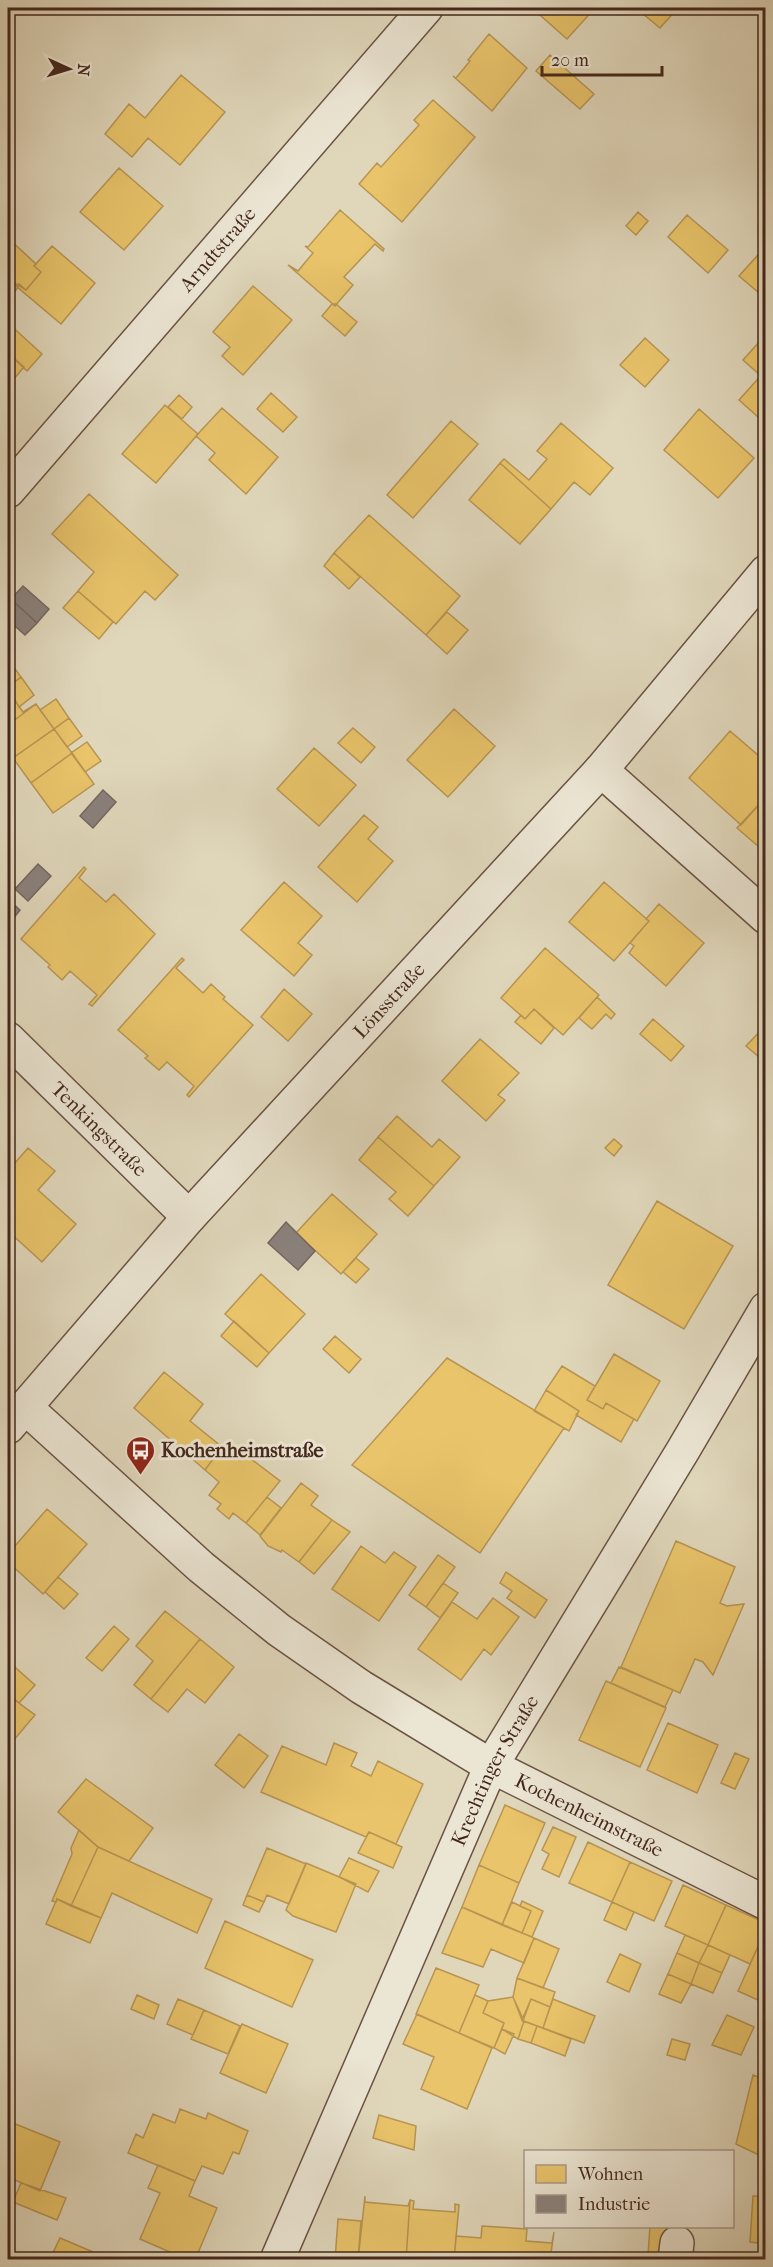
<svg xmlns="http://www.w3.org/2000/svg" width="773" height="2267" viewBox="0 0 773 2267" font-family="'IM FELL French Canon',serif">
  <rect width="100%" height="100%" fill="#e0d7bb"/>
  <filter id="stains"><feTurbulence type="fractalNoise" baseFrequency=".00333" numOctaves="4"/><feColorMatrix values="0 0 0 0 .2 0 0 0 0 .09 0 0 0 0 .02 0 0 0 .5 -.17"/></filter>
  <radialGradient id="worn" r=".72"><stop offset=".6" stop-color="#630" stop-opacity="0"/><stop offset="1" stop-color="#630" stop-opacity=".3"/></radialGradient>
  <path fill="#e9c46a" stroke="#b89553" stroke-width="1.5" d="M532 8H595L567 39Z
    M636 8H678L660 28Z
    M489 34 527 68 492 111 453 76 456 78 470 61 468 60Z
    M550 55 594 94 580 109 536 71Z
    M181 75 225 112 180 165 148 138 132 157 105 134 129 104 145 118Z
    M433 100 475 137 402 222 359 184 377 163 381 167 419 125 414 120Z
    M119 168 163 206 124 250 80 212Z
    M340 210 384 249 383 251 375 244 344 277 353 285 335 306 288 265 298 271 313 253 305 246 308 247Z
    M638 212 648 221 636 235 626 226Z
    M687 215 728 250 708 273 668 237Z
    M8 238 36 264 34 266 41 272 26 290 8 279Z
    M52 246 95 283 61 324 16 286 19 284 26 290 41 272 34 266Z
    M766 246V299L739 276Z
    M8 279 18 287 8 302Z
    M253 286 292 320 243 375 222 356 230 347 213 332Z
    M332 304H336L357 322 345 336 322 316Z
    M8 323 42 354 27 371 8 353Z
    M645 338 669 360 645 387 620 365Z
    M761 340 766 344V370L760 375 743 360Z
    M8 353 24 367 8 386Z
    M766 370V424L739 400Z
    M271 393 297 417 283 432 257 409Z
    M179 395 192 407 182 419 168 407Z
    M165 405 198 434 156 483 122 454Z
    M222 408 278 457 246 494 209 460 215 453 196 436Z
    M699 409 754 458 718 498 664 450Z
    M451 421 478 444 413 518 387 495Z
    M561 423 613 468 590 495 574 482 551 509 500 463 504 459 529 480 547 459 537 451Z
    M500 463 551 509 520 544 469 500Z
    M89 494 178 575 155 600 145 591 116 624 78 591 94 572 52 534Z
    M369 515 460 596 426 635 334 553Z
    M334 553 360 577 349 589 324 566Z
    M78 591 113 622 99 639 63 608Z
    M447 612 468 630 447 654 426 635Z
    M8 659 21 677 8 687Z
    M21 677 34 695 19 707 8 687Z
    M8 691 23 712 36 704 8 725Z
    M56 699 69 718 54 729 40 710Z
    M36 704 54 729 13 758 8 751V725Z
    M454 709 495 746 448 797 407 760Z
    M69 718 82 736 67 747 54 729Z
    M353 728 375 747 361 763 338 743Z
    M54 729 72 753 31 783 13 758Z
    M730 731 766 762V797L741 825 689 778Z
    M87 742 101 761 85 772 71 753Z
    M314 748 356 785 319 826 277 789Z
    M72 753 94 784 53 813 31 783Z
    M766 797V853L737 828Z
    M364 815 378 827 368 839 393 861 357 902 318 867Z
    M8 825 14 831 8 838Z
    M84 867 86 869 79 878 106 902 114 894 155 934 92 1006 89 1004 97 995 70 971 62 980 48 967 50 965 21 939Z
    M284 882 322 916 298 943 312 955 294 976 241 930Z
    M604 882 649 921 614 961 569 922Z
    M659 904 704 943 666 986 629 953 634 946 630 943 649 921 646 919Z
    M545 948 599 995 563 1035 534 1009 525 1019 501 998Z
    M182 958 184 960 176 968 203 993 211 984 225 997 223 999 253 1025 189 1097 187 1095 194 1086 167 1062 159 1070 145 1058 148 1056 118 1030Z
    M284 989 312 1014 288 1041 261 1017Z
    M597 997 615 1014 611 1019 606 1014 592 1029 579 1018Z
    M534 1009 554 1028 541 1044 515 1022 521 1015 525 1019Z
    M653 1019 684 1046 671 1061 640 1034Z
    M766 1025V1063L746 1046Z
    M480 1039 519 1073 498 1095 505 1100 486 1121 442 1081Z
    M397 1116 432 1147 439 1139 460 1157 434 1186 378 1137Z
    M378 1137 434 1186 408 1216 389 1199 396 1192 359 1160Z
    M614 1139 622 1146 614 1156 605 1148Z
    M28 1148 55 1171 38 1190 76 1224 42 1262 8 1231V1171Z
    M332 1194 377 1234 341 1274 296 1233Z
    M657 1201 733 1246 684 1329 608 1285Z
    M356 1258 369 1269 356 1283 343 1272Z
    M261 1274 305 1314 269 1353 225 1314Z
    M234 1321 269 1353 257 1367 221 1336Z
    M335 1336 361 1359 349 1373 323 1349Z
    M614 1354 660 1381 637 1421 606 1403 603 1409 587 1400Z
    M447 1358 564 1428 480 1553 352 1465Z
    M562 1366 595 1386 587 1400 603 1409 606 1403 634 1419 621 1442 576 1415 579 1411 546 1390Z
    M164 1372 203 1404 190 1421 222 1447 205 1470 134 1408Z
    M546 1390 579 1411 569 1431 534 1411Z
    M222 1447 237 1459 242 1452 280 1481 246 1523 233 1513 229 1519 217 1509 221 1504 209 1495 219 1482 205 1470Z
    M301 1483 318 1496 311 1505 332 1520 299 1562 282 1550 281 1552 268 1546 260 1536Z
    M267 1497 281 1508 260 1535 246 1523Z
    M47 1509 87 1544 43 1594 8 1562V1554Z
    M332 1520 350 1532 314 1574 299 1562Z
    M676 1541 735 1567 720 1603 727 1606 744 1604 713 1675 703 1662 695 1659 680 1693 621 1667Z
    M361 1546 385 1563 394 1552 416 1567 379 1621 332 1589Z
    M438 1555 455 1567 426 1607 409 1595Z
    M506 1572 547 1600 535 1618 507 1598 512 1591 500 1583Z
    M58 1577 78 1594 64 1609 45 1592Z
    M443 1583 458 1593 440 1618 426 1607Z
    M493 1598 519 1617 491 1655 484 1649 461 1680 418 1649 452 1602 477 1619Z
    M165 1611 200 1639 151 1699 134 1685 153 1661 136 1646Z
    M114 1626 129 1639 102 1671 86 1658Z
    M200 1639 234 1667 205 1703 187 1689 168 1712 151 1699Z
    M8 1661 35 1685 19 1703 8 1693Z
    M619 1667 673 1690 665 1707 611 1683Z
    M606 1681 666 1708 640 1767 579 1740Z
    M8 1695 35 1715 8 1747Z
    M668 1723 718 1745 697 1793 647 1770Z
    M239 1734 268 1756 244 1788 215 1765Z
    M334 1743 357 1753 351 1766 371 1776 378 1761 423 1784 396 1844 369 1832 366 1837 261 1792 282 1746 326 1765Z
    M735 1753 749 1759 735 1789 721 1783Z
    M86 1779 153 1828 129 1861 98 1847 58 1812Z
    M505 1805 545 1823 519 1883 479 1865Z
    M553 1827 576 1837 559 1877 542 1869 549 1854 542 1850Z
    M79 1830 98 1847 71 1906 57 1899 56 1902 52 1901 72 1854 71 1848Z
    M369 1832 402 1847 393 1868 358 1853Z
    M588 1842 630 1862 612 1902 569 1883Z
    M98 1847 212 1899 197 1933 112 1893 101 1918 71 1906Z
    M267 1848 306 1864 289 1904 267 1895 264 1902 247 1895Z
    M349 1858 379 1871 368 1892 339 1877Z
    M630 1862 672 1881 654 1921 612 1902Z
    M306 1863 356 1884 336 1932 293 1916 286 1910Z
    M479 1865 519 1883 502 1925 462 1907Z
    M683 1885 726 1905 708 1945 665 1926Z
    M247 1895 264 1902 259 1912 243 1905Z
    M57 1899 101 1918 90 1943 46 1924Z
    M522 1901 543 1911 532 1937 522 1933 531 1911 520 1906Z
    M512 1902 531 1911 522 1933 502 1925Z
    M612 1902 634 1912 626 1930 604 1920Z
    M726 1905 766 1923V1929L750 1964 708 1945Z
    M462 1907 534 1938 524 1963 491 1949 483 1967 442 1953Z
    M225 1921 313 1960 292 2007 205 1968Z
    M766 1929V1982L758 2000 738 1991Z
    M685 1935 708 1945 699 1963 677 1953Z
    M534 1938 559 1949 543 1988 517 1978Z
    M708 1945 730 1955 722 1973 699 1963Z
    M677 1953 699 1963 691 1984 668 1974Z
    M620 1954 641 1964 629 1992 607 1982Z
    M699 1963 722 1973 713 1993 691 1984Z
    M436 1968 479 1985 459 2033 416 2014Z
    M668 1974 691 1984 681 2003 659 1994Z
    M517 1978 555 1992 550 2007 531 1999 522 2020 513 1997Z
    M762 1991 766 1993V2003L758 2000Z
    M137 1995 159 2005 154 2019 131 2009Z
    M475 1995 488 2001 483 2013 504 2023 494 2048 459 2033Z
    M513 1997 524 2021 518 2039 502 2029 504 2023 483 2013 488 2001Z
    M178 1999 204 2010 193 2035 167 2024Z
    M531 1999 550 2007 543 2028 523 2021Z
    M553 1999 595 2016 584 2043 543 2028Z
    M204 2010 240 2026 228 2054 191 2039Z
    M417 2014 492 2048 467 2109 421 2089 434 2057 403 2044Z
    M727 2015 754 2027 741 2055 712 2045Z
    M524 2021 537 2026 531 2043 518 2039Z
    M242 2024 288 2044 266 2093 220 2073Z
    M537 2026 571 2039 565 2056 531 2043Z
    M502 2029 514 2034 505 2054 494 2048Z
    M672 2039 690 2044 685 2060 667 2055Z
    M753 2075 766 2080V2146L761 2156 736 2144Z
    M180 2109 206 2119 208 2113 248 2131 239 2154 233 2152 223 2174 202 2166 195 2181 128 2153 136 2134 143 2138 153 2114 175 2123Z
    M379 2115 416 2126 414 2150 373 2138Z
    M8 2121 60 2142 40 2191 8 2177Z
    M158 2165 195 2181 189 2196 217 2208 195 2260H188L140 2239 160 2193 148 2188Z
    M21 2183 66 2198 57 2220 13 2202Z
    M365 2196V2202L408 2206 410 2200 406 2260H358Z
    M753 2196 766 2197V2244L750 2242Z
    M410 2200 414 2201 413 2209 455 2212V2204L459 2205 454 2260H406Z
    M338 2219 361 2221 358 2260H335Z
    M482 2226 527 2229 526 2241 552 2243 554 2232 550 2260H454L456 2236 481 2238Z
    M650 2226H669L667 2256 648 2255Z
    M60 2238 112 2260H63L52 2255Z
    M551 2255 599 2259V2260H550Z"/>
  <path fill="#8a817c" stroke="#75665f" stroke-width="1.5" d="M23 586 49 609 37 623 11 599Z
    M11 599 37 623 25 635 8 620V604Z
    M103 790 116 802 93 828 80 816Z
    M38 864 51 876 28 901 15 889Z
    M8 899 20 910 8 925Z
    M286 1222 315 1251 298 1270 268 1243Z"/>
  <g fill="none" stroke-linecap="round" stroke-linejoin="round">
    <defs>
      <g id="minor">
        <path id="s1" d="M8 491 426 8"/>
        <path d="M601 770 766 917"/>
        <path id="s2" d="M8 1039 189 1217"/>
        <path id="s3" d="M25 1407 201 1567 279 1630 361 1687 491 1766 766 1903"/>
        <path id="s4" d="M8 1427 189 1217 601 770 766 572"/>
        <path id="s5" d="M277 2260 491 1766 682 1452 766 1309"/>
        <path d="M675 2260 677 2243"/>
      </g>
    </defs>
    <use href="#minor" stroke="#6b5344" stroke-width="36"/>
    <use href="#minor" stroke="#ebe5d3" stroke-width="33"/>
  </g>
  <defs>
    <symbol id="bus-pin" viewBox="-11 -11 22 30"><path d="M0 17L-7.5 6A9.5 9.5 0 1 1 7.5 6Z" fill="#8f2418" stroke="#ebe5d3"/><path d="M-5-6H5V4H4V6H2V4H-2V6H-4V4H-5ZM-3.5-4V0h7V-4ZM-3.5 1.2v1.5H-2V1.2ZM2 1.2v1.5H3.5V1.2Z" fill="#fff"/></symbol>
  </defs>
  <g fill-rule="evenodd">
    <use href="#bus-pin" x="124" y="1434" width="33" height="45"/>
  </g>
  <g text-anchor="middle" stroke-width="6" stroke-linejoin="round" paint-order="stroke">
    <g font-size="20" fill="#44271c" stroke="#ebe5d3">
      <text dy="7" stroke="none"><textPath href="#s1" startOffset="320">Arndtstraße</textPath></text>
      <text dy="7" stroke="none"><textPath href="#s4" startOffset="572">Lönsstraße</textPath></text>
      <text dy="7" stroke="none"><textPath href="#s2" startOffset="128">Tenkingstraße</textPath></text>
      <text dy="7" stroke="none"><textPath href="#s5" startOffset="536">Krechtinger Straße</textPath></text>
      <text dy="7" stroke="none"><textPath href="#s3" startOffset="700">Kochenheimstraße</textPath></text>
    </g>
    <g font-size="20" font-weight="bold" fill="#44271c" stroke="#ebe5d3" text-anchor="start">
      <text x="161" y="1457">Kochenheimstraße</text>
    </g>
  </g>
  <rect width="773" height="2267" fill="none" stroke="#e0d7bb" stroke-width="30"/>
  <rect x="9" y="9" width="755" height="2249" fill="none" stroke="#44271c" stroke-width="3"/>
  <rect x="15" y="15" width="743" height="2237" fill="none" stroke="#44271c" stroke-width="1.5"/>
  <rect x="524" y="2150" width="210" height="78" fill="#ebe5d3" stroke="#a8998a" stroke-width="1.5"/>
  <rect x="536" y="2165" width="30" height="18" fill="#e9c46a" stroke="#a8998a" stroke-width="1.5"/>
  <text x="578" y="2180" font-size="18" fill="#44271c">Wohnen</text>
  <rect x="536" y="2195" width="30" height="18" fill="#8a817c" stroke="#a8998a" stroke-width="1.5"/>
  <text x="578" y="2210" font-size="18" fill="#44271c">Industrie</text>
  <g transform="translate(69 69) rotate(94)" stroke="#ebe5d3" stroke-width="4.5" paint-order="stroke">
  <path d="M0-4.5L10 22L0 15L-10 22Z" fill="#44271c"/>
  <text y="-9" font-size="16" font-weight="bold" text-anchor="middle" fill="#44271c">N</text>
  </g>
  <path d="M542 66v9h120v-9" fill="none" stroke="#44271c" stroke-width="3"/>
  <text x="551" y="66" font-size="18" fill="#44271c" stroke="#ebe5d3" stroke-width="4.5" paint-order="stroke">20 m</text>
  <rect width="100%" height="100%" filter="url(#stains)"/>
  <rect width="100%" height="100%" fill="url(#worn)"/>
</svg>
